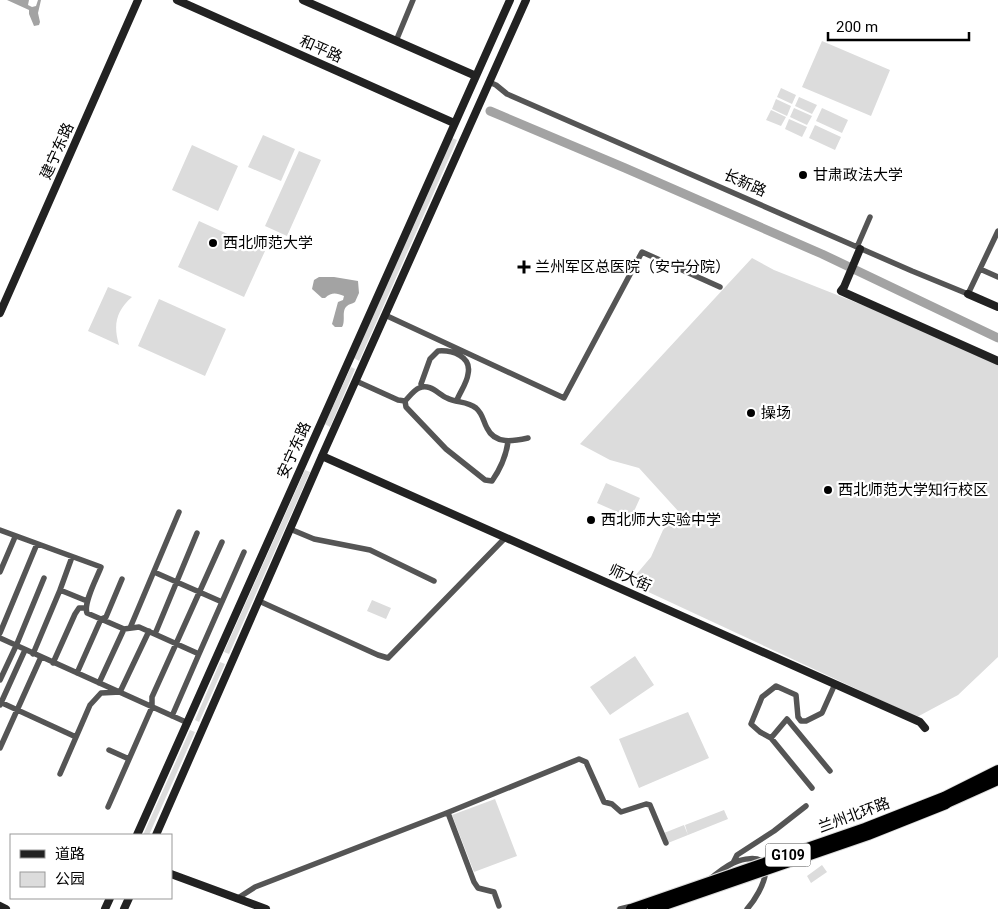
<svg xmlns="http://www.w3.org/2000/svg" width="998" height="909" viewBox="0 0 998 909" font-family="Roboto,'Noto Sans SC',sans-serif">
  <rect width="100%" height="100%" fill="#fff"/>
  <path fill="#dcdcdc" d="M822 41 890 70 871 116 802 87Z
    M781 88 796 95 792 104 777 97Z
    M799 97 817 105 812 114 795 106Z
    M776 99 791 106 787 116 772 109Z
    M794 108 812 116 807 125 790 117Z
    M822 108 848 120 842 133 816 121Z
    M771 110 786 117 781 126 766 120Z
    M789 119 807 127 802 137 785 129Z
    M815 125 841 137 835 150 809 138Z
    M263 135 295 149 281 181 248 167Z
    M452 138 457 140 359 361 354 358Z
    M192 145 238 166 218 211 172 190Z
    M299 151 321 160 287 236 265 226Z
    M199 221 265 251 244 297 178 267Z
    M752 258 774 270 923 329 998 363V657L958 695 917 717 629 583 651 557 663 530 679 512 639 468 610 460 580 444Z
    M108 287 132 297C116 311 113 325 119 345L88 331Z
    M159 299 226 329 205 376 138 346Z
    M351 367 355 369 330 427 325 424Z
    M305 470 310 472 229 654 224 652Z
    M606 483 640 498 631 518 597 503Z
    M372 600 391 608 386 619 367 611Z
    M635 656 654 685 610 715 590 687Z
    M220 662 225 664 199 722 195 720Z
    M688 712 709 758 639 788 619 739Z
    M190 730 195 732 149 835H143Z
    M495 799 517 856 474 872 452 815Z
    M724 810 728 819 688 835 685 825Z
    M684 825 688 835 668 843 664 833Z
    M822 865 827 872 811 883 807 876Z"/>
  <path fill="#a3a3a3" d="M7 0H29L28 5 32 7 36 6 38 0H41L38 13 40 22 39 25 34 26 29 14V10Z
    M319 277H334L358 281 359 293 355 302C352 304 349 304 347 306 341 311 346 321 342 327H335L332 324 338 302 343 300 344 296C336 293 332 292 325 298H322L312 289 314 280Z"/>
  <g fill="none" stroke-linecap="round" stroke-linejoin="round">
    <path stroke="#a3a3a3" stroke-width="9" d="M490 111 625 168 822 254 998 338"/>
    <defs>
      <path id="highway" d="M944 797 998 770
        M947 803 998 780"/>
    </defs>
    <use href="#highway" stroke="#dbdbdb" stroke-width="12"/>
    <path stroke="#555" stroke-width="5.5" d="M396 41 413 0
      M489 82 496 85 507 94 912 271 968 294 998 231
      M857 247 870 217
      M980 269 998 277
      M385 315 564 398 642 252 720 287
      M356 381 398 400 405 401C409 397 414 390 419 388 430 383 438 394 447 398 457 403 467 401 476 408 483 414 483 421 487 428 495 445 514 441 528 438
      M422 387 421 384 430 359 438 351C452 350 472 356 468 374 467 383 460 392 457 400
      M405 401 406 407 446 449 485 480 492 481C501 468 506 456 508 442
      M290 529 314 539 370 550 434 581
      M0 530 101 567C97 578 83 603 87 613L124 629 139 627 199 654 172 716
      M0 572 15 537
      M154 572 222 602
      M60 590 72 557
      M259 601 378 655 388 658 505 538
      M130 628 179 512
      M0 633 37 544
      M155 634 197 533
      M0 638 188 723
      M33 654 60 590 87 601
      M199 654 244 552
      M53 663 75 614 79 608H85
      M77 673 101 619 106 617 122 579
      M0 680 16 646 44 578
      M99 683 124 629
      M0 702 76 737
      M0 705 25 650
      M771 738 787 719 830 771
      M0 748 41 657
      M109 750 129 759
      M60 774 90 705 101 693 120 692 149 631
      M812 788 771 738 760 732 751 724 762 697 776 686 796 695 798 717 801 721H806L822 713 835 684
      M108 807 152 707V697L222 542
      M448 813 474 882 478 888 494 892 499 906
      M733 863 737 855 774 831 806 806
      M711 878C719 872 728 864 738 861 783 848 763 891 747 909
      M238 898 255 887 444 814 579 759 586 762 604 802 612 804 621 812 646 804 650 805 666 843
      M620 909 632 906"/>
    <path stroke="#222" stroke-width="8" d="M177 0 454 123
      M303 0 476 76
      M860 249 844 287 841 291 998 361
      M968 294 998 307
      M0 313 138 0
      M322 456 920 722 925 728
      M137 835 510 0
      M156 835 322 456 526 0
      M171 874 266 909
      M0 906 6 909
      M105 909 110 898
      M124 909 129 898"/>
    <use href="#highway" stroke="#000" stroke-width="10"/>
    <defs>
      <path id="highway-bridge" d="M631 909 865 828 944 797
        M653 909 868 835 946 804"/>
    </defs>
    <use href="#highway-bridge" stroke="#dbdbdb" stroke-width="12" stroke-linecap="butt"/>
    <use href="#highway-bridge" stroke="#000" stroke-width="10"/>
  </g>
  <g fill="#000" stroke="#fff" stroke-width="2">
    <circle cx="803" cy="175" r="5"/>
    <circle cx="213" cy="243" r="5"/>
    <path d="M521.5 259.5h5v5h5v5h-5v5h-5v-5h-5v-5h5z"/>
    <circle cx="751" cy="413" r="5"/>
    <circle cx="828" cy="490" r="5"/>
    <circle cx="591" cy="520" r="5"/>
  </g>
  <g text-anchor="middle" stroke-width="4.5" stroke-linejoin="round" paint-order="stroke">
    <rect fill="#fff" stroke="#4c4c4c" stroke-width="1" x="765.5" y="843.5" width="45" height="23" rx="4"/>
    <g font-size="14" font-weight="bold" fill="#000">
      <text x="788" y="860">G109</text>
    </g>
    <g font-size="15" fill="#000" stroke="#fff">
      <text transform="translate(321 49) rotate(24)" y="5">和平路</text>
      <text transform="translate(57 151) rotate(-66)" y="5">建宁东路</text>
      <text transform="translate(745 183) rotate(24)" y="5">长新路</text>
      <text transform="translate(294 450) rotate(-66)" y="5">安宁东路</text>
      <text transform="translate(630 578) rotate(24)" y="5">师大街</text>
      <text transform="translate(854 815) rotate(-20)" y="5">兰州北环路</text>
    </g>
    <g font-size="15" fill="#000" stroke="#fff" text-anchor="start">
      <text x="813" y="180">甘肃政法大学</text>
      <text x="223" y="248">西北师范大学</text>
      <text x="535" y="272">兰州军区总医院（安宁分院）</text>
      <text x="761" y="418">操场</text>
      <text x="838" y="495">西北师范大学知行校区</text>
      <text x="601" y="525">西北师大实验中学</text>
    </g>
  </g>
  <rect x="10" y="834" width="162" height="65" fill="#ffffff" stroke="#999999"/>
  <rect x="20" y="850" width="25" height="8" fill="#222222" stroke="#999999"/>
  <text x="55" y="859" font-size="15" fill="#000000">道路</text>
  <rect x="20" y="872" width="25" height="15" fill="#dcdcdc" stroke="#999999"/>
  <text x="55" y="884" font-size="15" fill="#000000">公园</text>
  <path d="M828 32v8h141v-8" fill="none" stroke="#000000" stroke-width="2.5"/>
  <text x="836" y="32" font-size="15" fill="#000000" stroke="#ffffff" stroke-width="4" paint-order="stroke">200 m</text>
</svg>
